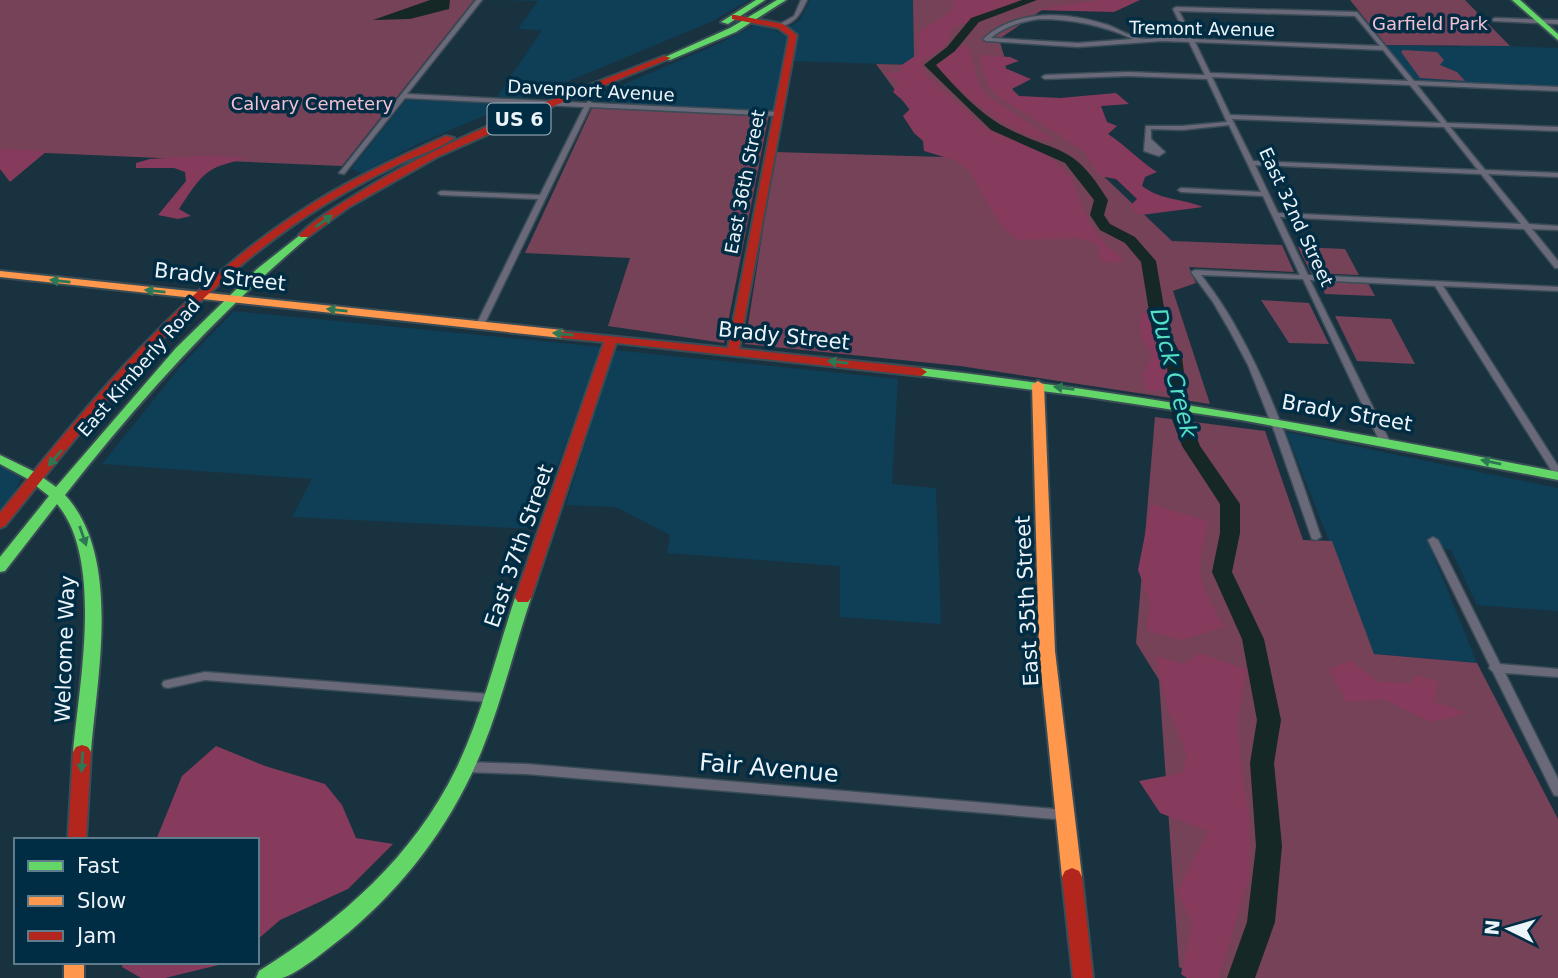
<svg xmlns="http://www.w3.org/2000/svg" width="1558" height="978" viewBox="0 0 1558 978" font-family="'DejaVu Sans',sans-serif">
  <rect width="100%" height="100%" fill="#19323f"/>
  <path fill="#0f3e57" d="M503 0H749L713 21 528 98 497 97 542 30 518 29 538 1Z
    M810 0H913L914 65 793 61 798 34 789 27 800 20Z
    M756 24 787 35 773 110 671 107 587 100 718 44Z
    M1459 44 1558 48V87L1414 82 1386 45 1460 47Z
    M406 100 514 103 418 144 362 173 351 169Z
    M234 311 602 347 534 529 292 517 312 479 102 464 179 368Z
    M614 350 898 379 892 484 936 488 941 624 840 617V566L667 553 670 535 616 507 566 505Z
    M1286 432 1558 488V611L1477 605 1451 550 1430 547 1477 663 1374 654Z
    M0 458 24 469 7 515 0 523Z"/>
  <path fill="#764258" d="M0 0H474L342 166 0 151Z
    M913 0H1106L1069 10H1042L999 39 1005 59 1008 93 1079 126 1098 171 1172 241 1282 245 1294 272 1189 267 1196 283 1173 291 1210 404 960 366 745 344 775 152 944 157 876 64 914 65Z
    M1350 0H1465L1510 46 1386 45Z
    M1403 50 1437 52 1444 60 1440 65 1457 72 1465 81 1420 78 1401 52Z
    M592 108 769 114 724 343 608 326 630 258 525 253Z
    M1298 247 1345 249 1359 275 1311 273Z
    M1319 281 1368 283 1375 296 1325 294Z
    M1261 300 1309 303 1329 344 1289 343Z
    M1335 316 1391 319 1415 364 1357 361Z
    M1155 417 1265 431 1303 540 1332 541 1374 654 1477 663 1558 819V978H1200L1179 967 1159 680 1136 643Z"/>
  <path fill="#863b5c" d="M953 0H1022L952 28 948 43 921 63 927 76 985 128 1049 156 1071 177 1090 224 1106 245 1124 260 1115 263 1099 261V246L1081 238 1017 240 999 223 968 169 954 160 924 151 923 141 914 133 903 116 911 108 893 92 898 83 885 73 901 72 900 66 918 54 917 34C928 24 944 19 953 8Z
    M1099 0H1140L1114 12 1034 10Z
    M961 46H969L979 85 988 96 1056 141C1012 139 974 101 941 75L935 64Z
    M979 55 1010 57 1019 61 1002 67 1031 79 1012 89 1019 96 1060 98 1116 93 1129 104 1101 106 1107 122 1117 126 1108 134C1127 146 1139 161 1157 172L1145 177 1142 186C1162 201 1181 198 1203 207L1141 215 1129 207 1137 199 1116 179 1099 176 1085 152 999 97 989 87Z
    M0 149 47 151 10 182 0 169Z
    M197 156 246 157C235 163 223 163 213 169 199 176 188 196 179 209L191 216 178 219 158 215 186 181 185 172 174 168H136V163L150 159Z
    M1148 312 1152 330 1169 361V392L1146 390 1143 376 1152 355 1141 337 1140 314Z
    M1151 504 1208 521C1195 577 1197 577 1224 627L1182 640 1147 631 1150 602 1138 570Z
    M1200 653 1247 670 1238 718 1240 758 1250 824 1249 878 1219 978H1187L1181 974 1192 924 1177 891 1208 831 1160 813 1139 781 1182 773 1187 755 1167 706 1155 656 1183 664Z
    M1351 661 1378 682 1411 683 1416 675 1438 681 1434 702 1468 713 1431 722 1383 699 1346 702 1329 669Z
    M216 746 265 766 325 784 342 805 356 838 393 844 348 889 280 920 257 940V840H156L182 776Z
    M123 962H231L165 978H141L122 967Z"/>
  <path fill="#152826" d="M430 0H450L449 9 410 19 373 20Z"/>
  <g fill="none" stroke-linecap="round" stroke-linejoin="round">
    <path fill="#152826" fill-rule="evenodd" d="M1022 0H1037L979 22 955 51 936 65C955 87 980 114 1005 127 1058 155 1072 141 1108 200L1104 215 1110 224 1135 237 1156 261 1168 330 1182 357 1190 419 1200 446 1240 504V533L1232 572 1264 639 1281 720 1274 763 1282 846 1275 922 1255 978H1227L1247 922 1256 846 1250 763 1257 720 1242 639 1212 572 1220 533V504L1182 446 1172 419 1166 357 1152 330 1141 262 1125 243 1100 230 1090 215 1094 200 1065 163 991 130 924 65 947 47 971 18Z"/>
    <defs>
      <path id="street" d="M476 0H482L407 94 586 103 589 101 592 103 777 112 780 114 777 116 590 107 484 325 480 327 476 325 538 199 441 195 438 193 441 191 540 195 584 107 405 98 344 174 339 173Z
        M801 0H807C800 15 795 24 778 27V25L794 16Z
        M1176 7 1357 12 1414 81 1558 87V91L1417 85 1447 123 1558 127V131L1450 127 1485 170 1558 173V177L1488 174 1529 224 1558 226V230L1532 229 1558 261V268H1555L1524 229 1280 217 1308 275 1558 287V291L1443 286 1558 466V476L1553 473 1435 286 1310 280 1389 440 1384 443 1379 440 1303 279 1201 275C1215 293 1228 312 1239 333 1275 397 1297 468 1321 537L1316 540 1312 539 1275 433 1248 365 1231 333 1213 302 1191 272 1195 270 1300 275 1263 196 1181 192 1178 190 1181 188 1261 192 1229 125 1182 130 1151 129V139L1165 152 1159 156 1144 151 1146 126H1182L1227 122 1207 79 1128 76 1045 79 1042 77 1045 75 1128 72 1205 75 1189 42 1162 41 1078 47 986 41 983 39C1017 8 1067 12 1108 25 1118 29 1128 35 1138 38 1145 40 1153 38 1160 38 1169 37 1178 38 1187 38L1173 9ZM1179 11 1355 16 1380 46 1193 39ZM1039 19C1072 19 1102 25 1133 39L1078 43 991 38C1006 26 1020 22 1039 19ZM1195 42 1383 50 1408 81 1210 73ZM1212 77 1410 85 1441 123 1230 115ZM1232 119 1444 127 1478 170 1253 161ZM1255 165 1481 174 1521 224 1278 213Z
        M1495 18 1558 20V24L1493 21V19Z
        M1433 537 1438 540 1500 664 1558 669V677L1505 673 1558 779V796L1554 795 1493 672 1489 668 1490 666 1428 540Z
        M205 672 489 694 493 695 495 698 493 701 489 702 205 680 168 688 164 687 162 684 164 681 168 680Z
        M466 762 527 764 1067 810 1071 811 1073 815 1071 819 1067 820 527 774 466 772 462 771 460 767 462 763Z"/>
      <path id="fast" d="M756 0H765L728 24 721 22Z
        M777 0H786L736 32 670 60 663 58 730 28Z
        M1512 0H1520L1558 34V40Z
        M304 232 309 235 308 237C217 314 139 401 65 495 122 557 97 675 91 752L88 757 82 759 76 757 73 752C79 685 104 559 57 504L5 571 0 572V557L49 496 26 478 0 464V455L35 472 56 487 176 348 257 269Z
        M921 368C1135 393 1347 430 1558 472V480L1241 420 1081 396 917 375 915 372Z
        M523 593 528 594 531 598C514 649 502 701 482 750 453 822 407 883 348 933 335 943 297 975 282 978 274 978 264 978 256 978L259 971C341 920 413 857 456 769 482 715 496 655 515 598L518 594Z"/>
      <path id="slow" d="M0 271 562 330 568 334 562 338 0 277Z
        M1038 381 1044 385 1055 651 1082 877 1079 883 1072 886 1065 883 1062 877 1039 651 1032 385Z
        M64 962H84V978H64Z"/>
      <path id="jam" d="M735 15 783 24 797 35 739 349 921 368 927 372 921 376 616 343 531 598 528 602H518L515 598 604 342 562 338 556 334 558 331 728 348 789 36 778 28 732 19V15Z
        M664 56 671 58 529 116 437 157 349 207 308 237H300L299 235C317 217 343 203 365 189 458 132 563 96 664 56Z
        M446 136 454 138C439 149 418 155 401 163 366 180 332 199 299 221 182 301 93 416 5 526L0 528V513C87 406 178 292 295 215 342 183 394 159 446 136Z
        M82 745 88 747 91 752 86 840H68L73 752 76 747Z
        M1072 868 1079 871 1082 877 1093 978H1073L1062 877 1065 871Z"/>
    </defs>
    <use href="#street" stroke="#3a4c56" stroke-width="3"/>
    <use href="#fast" stroke="#3a4c56" stroke-width="4"/>
    <use href="#slow" stroke="#3a4c56" stroke-width="4"/>
    <use href="#jam" stroke="#3a4c56" stroke-width="4"/>
    <use href="#street" fill="#6a697a" fill-rule="evenodd"/>
    <use href="#fast" fill="#63d668" fill-rule="evenodd"/>
    <use href="#slow" fill="#ff974d" fill-rule="evenodd"/>
    <use href="#jam" fill="#b3261e" fill-rule="evenodd"/>
  </g>
  <defs><path id="oneway-solid" d="M-6-.8H1V-3.2L6.5 0L1 3.2V.8H-6Z" transform="scale(1.75)"/></defs>
  <g fill="#2d7854">
    <use href="#oneway-solid" transform="translate(324 221) rotate(-35)"/>
    <use href="#oneway-solid" transform="translate(60 281) rotate(-174)"/>
    <use href="#oneway-solid" transform="translate(155 291) rotate(-174)"/>
    <use href="#oneway-solid" transform="translate(337 310) rotate(-174)"/>
    <use href="#oneway-solid" transform="translate(563 334) rotate(-174)"/>
    <use href="#oneway-solid" transform="translate(838 362) rotate(-174)"/>
    <use href="#oneway-solid" transform="translate(1064 388) rotate(-172)"/>
    <use href="#oneway-solid" transform="translate(55 458) rotate(130)"/>
    <use href="#oneway-solid" transform="translate(1491 462) rotate(-168)"/>
    <use href="#oneway-solid" transform="translate(83 536) rotate(71)"/>
    <use href="#oneway-solid" transform="translate(82 762) rotate(94)"/>
  </g>
  <g text-anchor="middle" stroke-width="7" stroke-linejoin="round" paint-order="stroke">
    <g font-size="18" fill="#f4c0d1" stroke="#002c44">
      <text x="1430" y="30">Garfield Park</text>
      <text x="312" y="110">Calvary Cemetery</text>
    </g>
    <g font-size="18" fill="#edf4f9" stroke="#002c44">
      <text transform="translate(1202 29) rotate(1)" y="6">Tremont Avenue</text>
      <text transform="translate(591 91) rotate(3)" y="6">Davenport Avenue</text>
      <text transform="translate(745 182) rotate(-79)" y="6">East 36th Street</text>
      <text transform="translate(1296 217) rotate(65)" y="6">East 32nd Street</text>
      <text transform="translate(139 368) rotate(-49)" y="6">East Kimberly Road</text>
    </g>
    <rect fill="#002c44" stroke="#a6b8c3" stroke-width="2" x="487.5" y="103.5" width="63" height="31" rx="5"/>
    <g font-size="19" font-weight="bold" fill="#edf4f9">
      <text x="519" y="126">US 6</text>
    </g>
    <g font-size="21" fill="#edf4f9" stroke="#002c44">
      <text transform="translate(220 277) rotate(6)" y="7">Brady Street</text>
      <text transform="translate(784 336) rotate(6)" y="7">Brady Street</text>
      <text transform="translate(1347 413) rotate(10)" y="7">Brady Street</text>
      <text transform="translate(519 546) rotate(-71)" y="7">East 37th Street</text>
      <text transform="translate(1027 601) rotate(-93)" y="7">East 35th Street</text>
      <text transform="translate(65 649) rotate(-88)" y="7">Welcome Way</text>
    </g>
    <g font-size="23" font-style="italic" fill="#55dfc4" stroke="#002c44">
      <text transform="translate(1174 373) rotate(76)" y="8">Duck Creek</text>
    </g>
    <g font-size="24" fill="#edf4f9" stroke="#002c44">
      <text transform="translate(769 768) rotate(5)" y="8">Fair Avenue</text>
    </g>
  </g>
  <rect x="14" y="838" width="245" height="126" fill="#002c44" stroke="#5f7c8c" stroke-width="2"/>
  <rect x="28" y="861" width="35" height="10" fill="#63d668" stroke="#5f7c8c" stroke-width="2"/>
  <text x="77" y="873" font-size="21" fill="#edf4f9">Fast</text>
  <rect x="28" y="896" width="35" height="10" fill="#ff974d" stroke="#5f7c8c" stroke-width="2"/>
  <text x="77" y="908" font-size="21" fill="#edf4f9">Slow</text>
  <rect x="28" y="931" width="35" height="10" fill="#b3261e" stroke="#5f7c8c" stroke-width="2"/>
  <text x="77" y="943" font-size="21" fill="#edf4f9">Jam</text>
  <g transform="translate(1509 929) rotate(275)" stroke="#002c44" stroke-width="5" paint-order="stroke">
  <path d="M0-5L12 26L0 18L-12 26Z" fill="#edf4f9"/>
  <text y="-10" font-size="19" font-weight="bold" text-anchor="middle" fill="#edf4f9">N</text>
  </g>
</svg>
